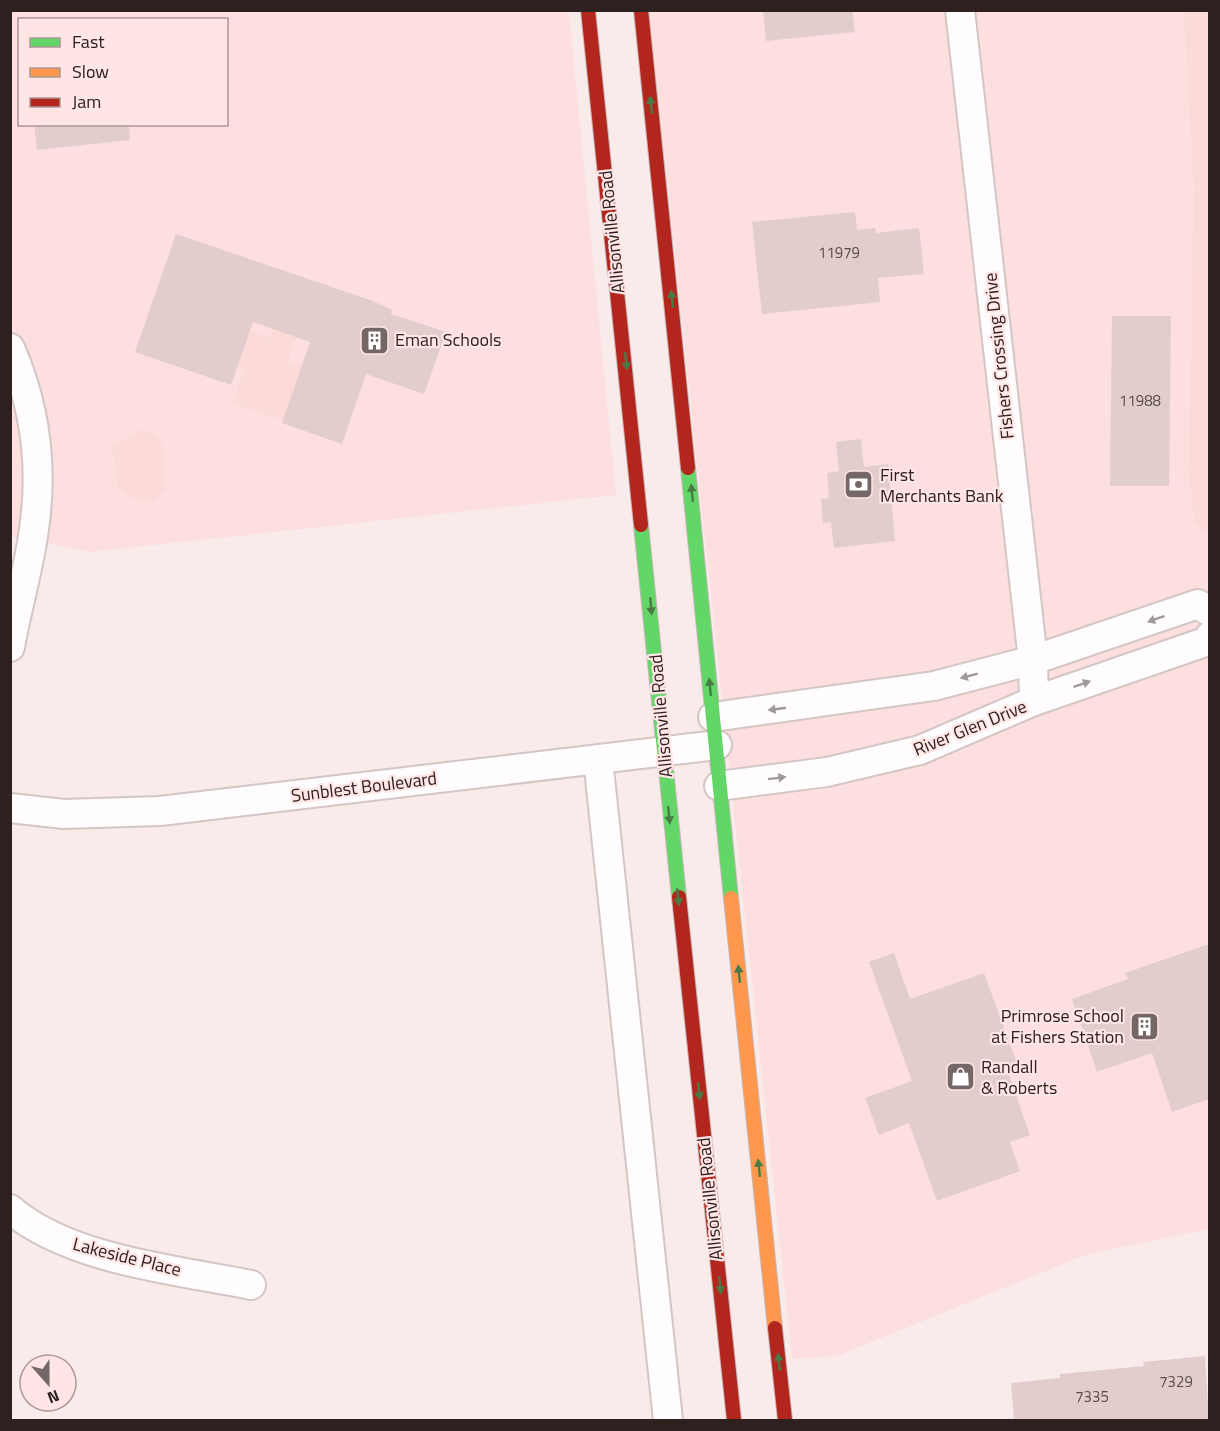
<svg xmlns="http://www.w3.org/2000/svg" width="1220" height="1431" viewBox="0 0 1220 1431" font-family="'Titillium Web',sans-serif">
  <rect width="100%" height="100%" fill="#f9ebea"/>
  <path fill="#fcdfde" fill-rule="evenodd" d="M10 11H569L616 495 90 552 11 536ZM20 20H226V124H20Z
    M649 11H1209V1229L1085 1255 837 1356 792 1359Z"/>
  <path fill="#fbdad8" d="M1184 11H1210L1209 533 1195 524 1189 474 1194 186Z
    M273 329 296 337 288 361 306 367 298 378 283 420 233 403 244 370 237 367 250 331 269 338Z
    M139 430C173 437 164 462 164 490L153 501 139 502 118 488 112 446Z"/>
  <path fill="#e2cdcc" d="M763 10H852L855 32 766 41Z
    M34 124H129L130 140 37 150Z
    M855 212 857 230 875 228 876 233 919 228 924 274 878 278 880 302 762 314 752 222Z
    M176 234 373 301 392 310 391 314 446 332 424 394 366 374 342 444 282 423 310 342 253 322 231 385 135 352Z
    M1112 316H1171L1169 486H1110Z
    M861 439 864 467 888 464 895 541 834 548 831 522 823 523 821 499 829 498 827 473 839 471 836 442Z
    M1209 944V1099L1172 1112 1152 1053 1097 1072 1072 999 1128 979 1125 973Z
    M894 953 910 999 984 973 1018 1066 1008 1073 1030 1135 1010 1142 1020 1171 937 1201 909 1123 879 1135 865 1098 912 1081 869 962Z
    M1205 1356 1209 1420H1014L1011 1383 1060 1378V1374L1144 1366 1143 1362Z"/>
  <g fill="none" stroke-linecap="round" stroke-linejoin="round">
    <defs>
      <path id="street" d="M960 10 1033 660 1034 701
        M10 348C35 405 43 467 34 529 29 568 17 607 10 647
        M713 717 934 686 1033 660 1198 604 1210 612
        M598 759 668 1420
        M719 786 827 772 920 750 1034 701 1208 641 1210 636
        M10 808 64 814 160 811 717 745
        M10 1209C69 1260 177 1270 251 1285"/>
      <path id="fast" d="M688 468 731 898
        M641 525 679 897"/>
      <path id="slow" d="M731 898 775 1328"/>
      <path id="jam" d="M588 10 641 525
        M641 10 688 468
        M679 897 734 1420
        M775 1328 785 1420"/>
    </defs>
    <use href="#street" stroke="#d4c6c5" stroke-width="32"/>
    <use href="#fast" stroke="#c7b6b6" stroke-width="16"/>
    <use href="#slow" stroke="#c7b6b6" stroke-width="16"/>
    <use href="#jam" stroke="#c7b6b6" stroke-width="16"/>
    <use href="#street" stroke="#fefcfc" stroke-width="28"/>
    <use href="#fast" stroke="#63d668" stroke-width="14"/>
    <use href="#slow" stroke="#ff974d" stroke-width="14"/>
    <use href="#jam" stroke="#b3261e" stroke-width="14"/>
  </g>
  <defs><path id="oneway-solid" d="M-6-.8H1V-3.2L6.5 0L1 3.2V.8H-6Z" transform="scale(1.5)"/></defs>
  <g fill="#497b44">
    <use href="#oneway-solid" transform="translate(651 105) rotate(-96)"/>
    <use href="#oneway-solid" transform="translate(672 299) rotate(-96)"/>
    <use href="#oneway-solid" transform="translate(626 361) rotate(84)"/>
    <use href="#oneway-solid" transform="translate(692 493) rotate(-96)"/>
    <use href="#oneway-solid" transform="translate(651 606) rotate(85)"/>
    <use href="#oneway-solid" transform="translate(710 687) rotate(-96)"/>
    <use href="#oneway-solid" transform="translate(669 815) rotate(84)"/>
    <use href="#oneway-solid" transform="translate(678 897) rotate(84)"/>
    <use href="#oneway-solid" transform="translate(739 974) rotate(-96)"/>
    <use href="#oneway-solid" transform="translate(699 1091) rotate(84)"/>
    <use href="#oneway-solid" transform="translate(759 1168) rotate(-96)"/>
    <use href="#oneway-solid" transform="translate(720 1285) rotate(84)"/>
    <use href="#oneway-solid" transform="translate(779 1362) rotate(-96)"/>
  </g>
  <g fill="#a19999">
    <use href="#oneway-solid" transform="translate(1156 619) rotate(161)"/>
    <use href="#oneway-solid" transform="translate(969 676) rotate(165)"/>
    <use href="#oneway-solid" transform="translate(1082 684) rotate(-19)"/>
    <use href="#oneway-solid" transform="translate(777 709) rotate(172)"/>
    <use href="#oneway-solid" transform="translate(777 778) rotate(-7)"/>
  </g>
  <defs>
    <symbol id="building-square" viewBox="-11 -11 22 22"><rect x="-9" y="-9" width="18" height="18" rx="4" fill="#766767" stroke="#ffe5e4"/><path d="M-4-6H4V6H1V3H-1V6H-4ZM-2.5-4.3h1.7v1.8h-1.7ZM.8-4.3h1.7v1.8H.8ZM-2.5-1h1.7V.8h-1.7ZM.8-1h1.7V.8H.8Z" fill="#fff"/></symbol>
    <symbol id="bank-square" viewBox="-11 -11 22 22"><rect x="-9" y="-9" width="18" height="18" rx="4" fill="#766767" stroke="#ffe5e4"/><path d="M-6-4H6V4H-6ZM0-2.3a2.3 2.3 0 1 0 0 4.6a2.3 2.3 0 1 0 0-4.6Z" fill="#fff"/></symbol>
    <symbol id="shop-square" viewBox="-11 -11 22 22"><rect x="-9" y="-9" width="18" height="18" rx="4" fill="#766767" stroke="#ffe5e4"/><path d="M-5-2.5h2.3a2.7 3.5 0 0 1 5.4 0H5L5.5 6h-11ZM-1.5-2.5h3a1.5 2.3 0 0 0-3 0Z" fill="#fff"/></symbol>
  </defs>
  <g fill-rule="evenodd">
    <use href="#building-square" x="358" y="324" width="33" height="33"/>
    <use href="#bank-square" x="842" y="468" width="33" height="33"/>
    <use href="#building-square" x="1128" y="1010" width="33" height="33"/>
    <use href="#shop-square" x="944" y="1060" width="33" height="33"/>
  </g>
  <g text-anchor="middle" stroke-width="4.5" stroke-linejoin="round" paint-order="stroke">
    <g font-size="15" fill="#5c4b4b">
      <text x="839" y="258">11979</text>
      <text x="1140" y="406">11988</text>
      <text x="1176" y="1387">7329</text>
      <text x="1092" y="1402">7335</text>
    </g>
    <g font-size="18" fill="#2f2020" stroke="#ffe5e4">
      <text transform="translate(612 232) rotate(-96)" y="6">Allisonville Road</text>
      <text transform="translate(999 356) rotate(-96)" y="6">Fishers Crossing Drive</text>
      <text transform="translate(661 716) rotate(-95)" y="6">Allisonville Road</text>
      <text transform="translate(970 728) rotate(-22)" y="6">River Glen Drive</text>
      <text transform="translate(364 787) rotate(-7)" y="6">Sunblest Boulevard</text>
      <text transform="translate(710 1199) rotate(-96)" y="6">Allisonville Road</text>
      <text transform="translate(127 1257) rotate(14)" y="6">Lakeside Place</text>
    </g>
    <g font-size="18" fill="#2f2020" stroke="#ffe5e4" text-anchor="start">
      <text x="395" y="346">Eman Schools</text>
      <text x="880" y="481">First<tspan x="880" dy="21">Merchants Bank</tspan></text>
      <text x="1124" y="1022" text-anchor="end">Primrose School<tspan x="1124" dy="21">at Fishers Station</tspan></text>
      <text x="981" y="1073">Randall<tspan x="981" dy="21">&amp; Roberts</tspan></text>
    </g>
  </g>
  <rect width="1220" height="1431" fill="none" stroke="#2f2020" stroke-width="24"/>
  <rect x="18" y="18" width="210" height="108" fill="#ffe5e4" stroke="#ac9696" stroke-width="1.5"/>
  <rect x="30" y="38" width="30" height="9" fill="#63d668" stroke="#ac9696" stroke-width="1.5"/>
  <text x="72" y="48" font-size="18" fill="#2f2020">Fast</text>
  <rect x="30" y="68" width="30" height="9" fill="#ff974d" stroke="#ac9696" stroke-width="1.5"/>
  <text x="72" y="78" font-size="18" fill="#2f2020">Slow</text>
  <rect x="30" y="98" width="30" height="9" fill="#b3261e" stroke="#ac9696" stroke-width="1.5"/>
  <text x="72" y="108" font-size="18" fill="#2f2020">Jam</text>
  <g transform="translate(48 1383) rotate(159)"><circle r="28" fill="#ffe5e4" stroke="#ac9696" stroke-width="1.5"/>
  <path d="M0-4.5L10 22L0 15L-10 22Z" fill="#766767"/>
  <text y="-9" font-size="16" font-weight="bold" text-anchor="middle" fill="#2f2020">N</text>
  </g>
</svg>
